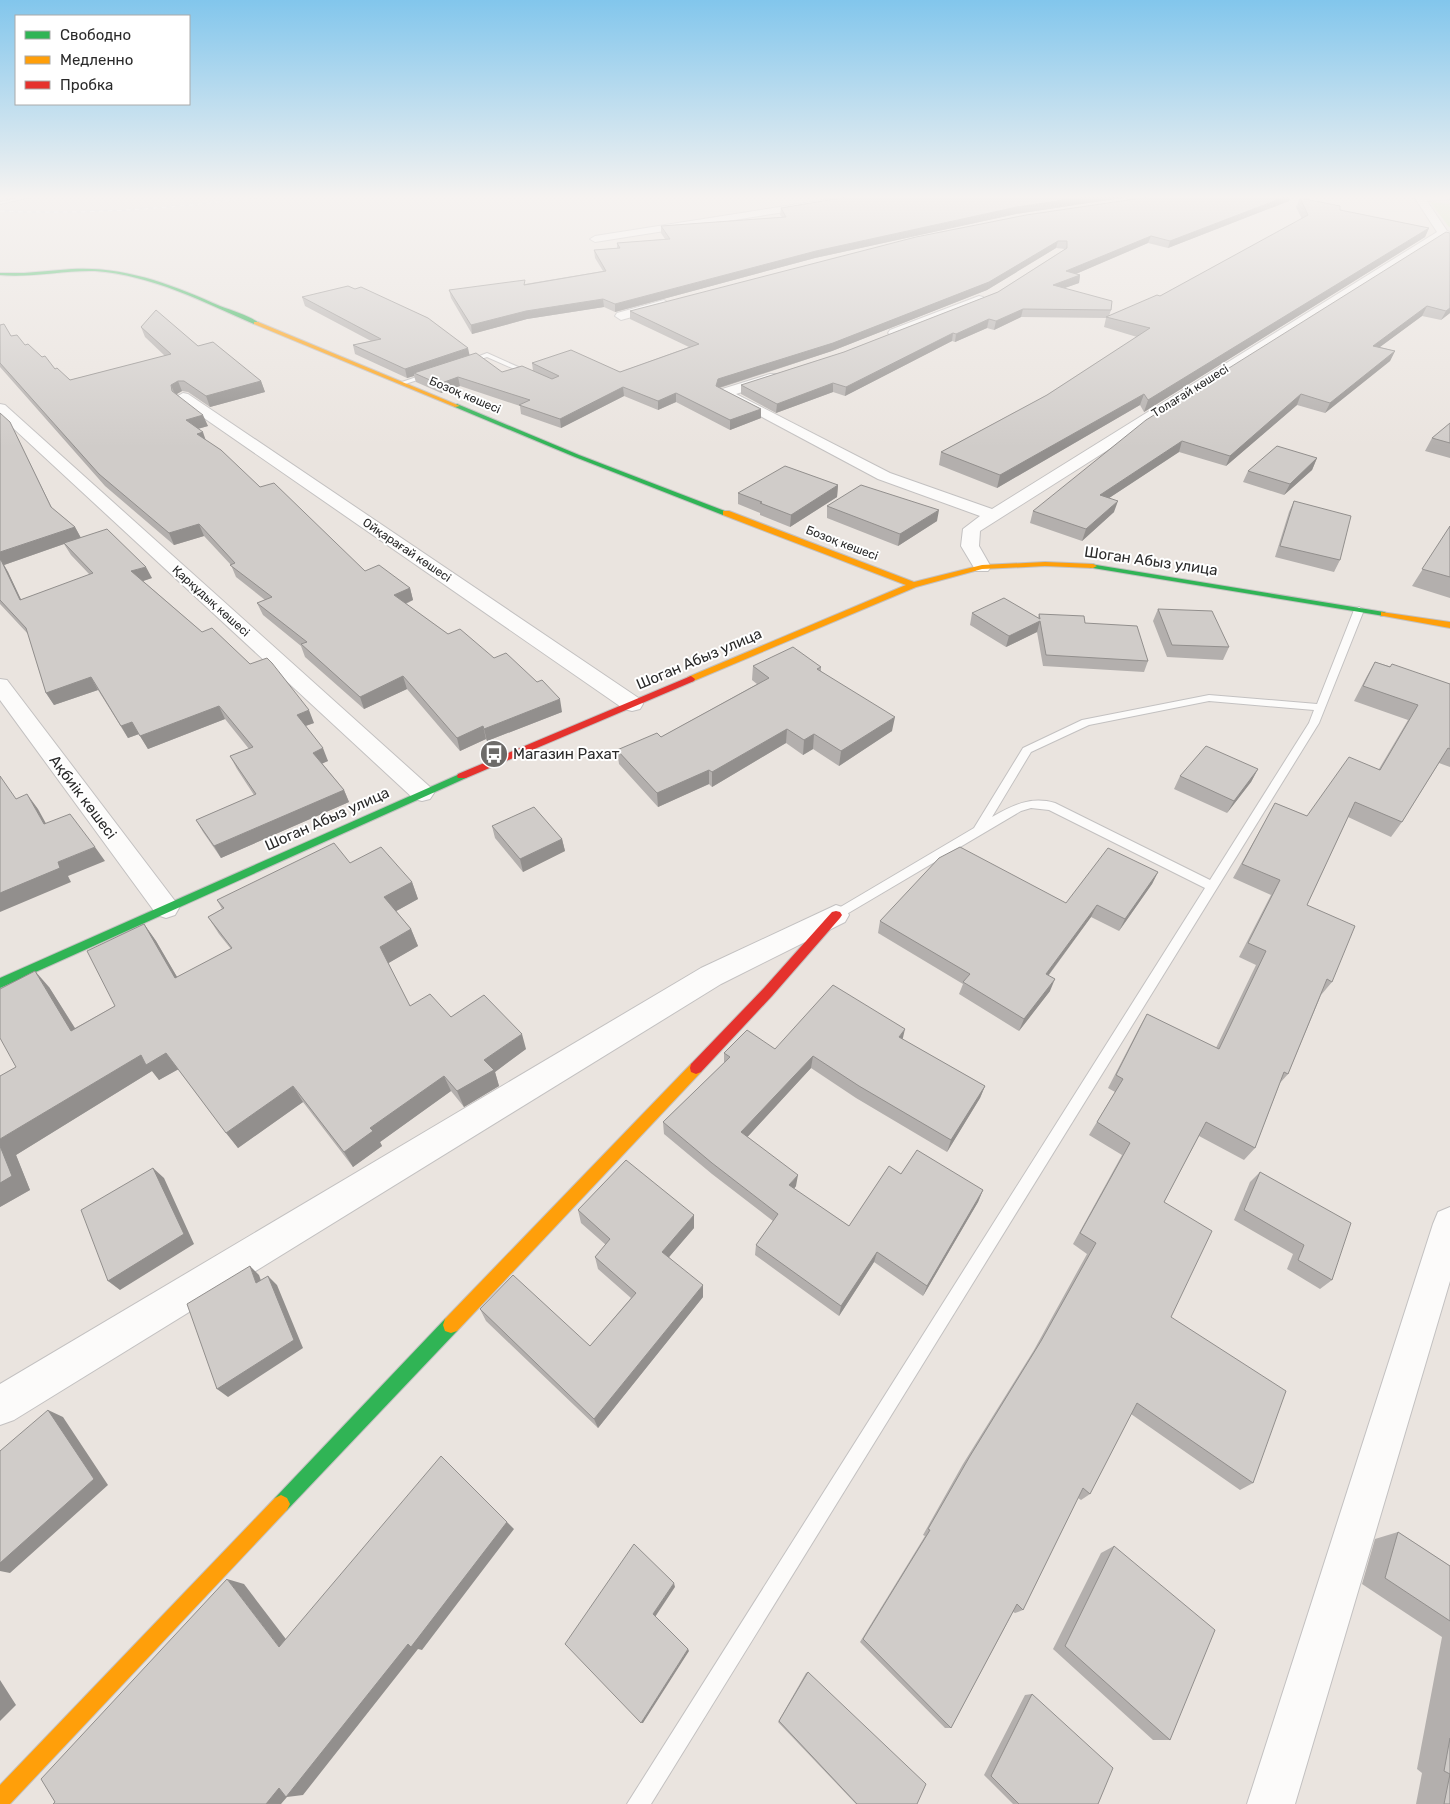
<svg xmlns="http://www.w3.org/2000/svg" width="1450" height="1804" viewBox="0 0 1450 1804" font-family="Rubik,sans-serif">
  <rect width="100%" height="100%" fill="#eae4df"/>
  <path fill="#cee8b4" d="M1430 202 1450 204V227H1449Z"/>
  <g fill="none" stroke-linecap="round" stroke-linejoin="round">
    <defs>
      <path id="lane" d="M32 195H39L0 204V202Z
        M487 353 534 374 535 375 530 376 487 357 467 364 464 362Z
        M431 372 434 374 433 375 402 385 399 383Z
        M1359 607 1364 610 1319 723 651 1804H627L1205 888 1049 810 1031 808 1021 811 840 918H832L830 915 832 912 974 828 1023 748 1082 720 1209 695 1317 704 1354 610ZM1209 701 1314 710 1309 723 1210 880 1055 803C1031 796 1013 805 992 817L1031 752 1089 725Z"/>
      <path id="street" d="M856 195H878L873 198 595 242 590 239 595 236Z
        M1413 195H1450V199L1427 201 1447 231 1450 232V238L1444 237 980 531 979 546 991 567 988 571H976L961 546 963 529 980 516 878 479 717 393 719 390 770 374H780L782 377 780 380 736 394 890 473 992 509 1437 232Z
        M979 296 983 297V303L898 336 894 337 888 333 890 330Z
        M664 300 670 304 668 307 621 320 615 316 617 313Z
        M183 393 188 394 640 699 643 704 640 709 632 711 624 709 178 400 176 397Z
        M0 404 5 405 430 787 434 793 430 799 422 801 414 799 0 416Z
        M0 679 7 680 175 901 179 908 175 915 166 918 157 915 0 700Z
        M836 905 845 908 849 915 845 922 721 984 14 1420 0 1425V1384L701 968Z
        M1450 1207V1281L1295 1804H1247L1433 1224 1438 1212Z"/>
      <path id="fast" d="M72 269C125 266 173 285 220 306 233 311 248 315 259 323L254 324C203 302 152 275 95 271 63 270 32 278 0 275V273H24Z
        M457 404 579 455 730 513 723 515 575 457 455 407 454 406Z
        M1090 564 1384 612 1388 614 1384 616 1093 568H1090Z
        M462 773 467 776 466 778 0 988V978Z
        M451 1317 457 1319 459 1325 457 1331 287 1510 281 1513 275 1510 272 1504 275 1498 445 1319Z"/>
      <path id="slow" d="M254 322H258L460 406 455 407 254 324Z
        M723 511H729L914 582 982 565 1045 562 1093 564 1097 566 1093 568 1045 566 982 569 916 587 691 682 687 679 688 677 906 585 723 515Z
        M1381 612 1450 622V628L1384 616H1381Z
        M696 1062 701 1064 702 1068 701 1072 457 1331 451 1333 445 1331 443 1325 445 1319 691 1064Z
        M281 1495 287 1498 290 1504 287 1510 10 1804H0V1785L275 1498Z"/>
      <path id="jam" d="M691 676 695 679 694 681 466 778H458L457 776 458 774Z
        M836 911 840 912 842 915 840 918 772 996 701 1072 696 1074 691 1072 690 1068 691 1064 764 988 832 912Z"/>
    </defs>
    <use href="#lane" stroke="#c3c1c1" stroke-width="2"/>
    <use href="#street" stroke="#c3c1c1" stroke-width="2"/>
    <use href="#fast" stroke="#c3c1c1" stroke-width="2"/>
    <use href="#slow" stroke="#c3c1c1" stroke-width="2"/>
    <use href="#jam" stroke="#c3c1c1" stroke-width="2"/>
    <use href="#lane" fill="#fcfbfa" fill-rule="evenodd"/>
    <use href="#street" fill="#fcfbfa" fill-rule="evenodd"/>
    <use href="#fast" fill="#30b455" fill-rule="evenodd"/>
    <use href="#slow" fill="#ff9f0a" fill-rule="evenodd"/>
    <use href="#jam" fill="#e5322d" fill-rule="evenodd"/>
    <defs>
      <path id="rail" d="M0 211C92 215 182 208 273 195"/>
    </defs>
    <use href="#rail" stroke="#dddddf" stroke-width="2"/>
    <use href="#rail" stroke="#fff" stroke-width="1" stroke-dasharray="4.5" stroke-linecap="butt"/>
  </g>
  <path fill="#b3afad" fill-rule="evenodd" d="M859 195H1141L1016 214 815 258 615 312 604 307 527 319 472 334 451 298 449 290 525 284 603 271 595 258 594 250 617 248V243L665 239 661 233V226L782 217 780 215 781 208Z
    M1162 195H1291L1289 201 1168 248 1148 243 1076 274 1080 275 1079 283 1064 288 1111 310 1109 316 1160 296 1302 219 1296 207 1300 198 1340 210 1429 228 1425 237 1144 412 1140 405 997 488 939 465 941 452 1047 395 1137 337 1104 327 1106 318 1021 317 994 330 987 328 955 342 952 341 845 396 833 392 776 413 741 394V385L844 352 998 292 1065 249 1056 248 987 290 832 351 720 388 761 409V418L730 430 676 402 658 410 624 396 561 428 521 414 520 406 460 386 441 393 416 382 414 376 407 378 355 354 353 345 371 341 305 306 302 297 470 355 502 372 533 371 532 363 620 372 689 347 630 319V311Z
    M1450 233V313L1441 320 1422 316 1380 347 1395 351 1390 361 1325 413 1297 405 1226 466 1179 452 1109 498 1114 512 1082 541 1030 523 1033 511Z
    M0 325 11 336 25 345 55 369 70 380 165 356 145 337 141 327 198 346 261 381 265 392 210 407 188 392 182 391 177 394 208 426 198 429 206 440 260 487 365 571 410 588 413 600 406 604 448 634 494 658 562 712 487 741 486 739 460 751 407 689 364 709 305 657 301 646 263 615 257 603 265 600 236 577 231 565 204 536 174 545 105 486 0 367Z
    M0 413 15 433 52 508 75 527 81 538 152 578 143 581 202 632 250 664 314 723 306 726 328 761 322 763 344 790 349 802 221 858 203 832 196 820 254 795 237 769 230 756 249 749 225 719 148 749 139 734 128 738 98 690 54 705 46 693 28 634 0 604ZM64 544 71 555 90 575 21 600 8 572 4 565Z
    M1450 423V458L1425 451 1432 438Z
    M1317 458 1312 470 1284 495 1243 482 1248 471Z
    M838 485 837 497 790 527 760 515V513L738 504V493Z
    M1294 501 1340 560 1334 572 1275 557 1289 512Z
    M827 506 937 521 898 546 827 518Z
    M1450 526V598L1412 586Z
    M1158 609 1229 647 1223 660 1167 657 1153 621Z
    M972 613 1038 618 1039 614 1085 623 1148 661 1144 672 1043 666 1037 632 1006 647 970 625Z
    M1375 662 1450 684V767L1439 763 1402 822 1391 837 1348 817 1307 905 1332 982 1321 995 1288 1074 1280 1083 1255 1148 1244 1160 1199 1136 1164 1202 1171 1317 1253 1483 1240 1490 1131 1414 1090 1494 1081 1500 1078 1498 1023 1610 1015 1613 1013 1612 951 1728H945L860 1642 925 1536 923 1535 963 1464 1034 1350 1087 1254 1073 1244 1122 1155 1089 1135 1115 1092 1108 1088 1139 1028 1147 1014 1216 1048 1256 965 1239 957 1271 895 1233 878 1267 818 1275 803 1307 816 1379 769 1408 720 1354 701 1367 676Z
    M753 666 821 667V671L892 731 839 766 813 749 803 755 786 743 712 787 709 784 658 807 619 764 617 750 661 737 757 684 752 680Z
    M1258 769 1251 782 1227 813 1174 789 1180 776Z
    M492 826 562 839 565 851 523 872 495 838Z
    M350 863 412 882 418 899 396 911 411 929 418 946 388 963 410 1006 451 1017 526 1049 495 1072 499 1086 464 1107 451 1091 380 1142 382 1146 353 1167 303 1102 238 1148 178 1069 159 1080 152 1071 16 1155 30 1190 0 1207 16 1067 49 987 75 1028 115 1006 144 924 156 941 177 977 231 949 219 934 208 917 222 909 217 900Z
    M1158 872 1152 884 1119 931 1091 917 1049 975 1050 991 1019 1031 959 994 963 984 878 933 880 921 1066 903Z
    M902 1039 985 1086 980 1098 947 1152 856 1098 811 1068 747 1137 796 1186 794 1189 849 1226 901 1174 983 1190 978 1202 923 1296 874 1262 839 1316 755 1255 756 1245 773 1221 712 1174 664 1134 663 1122 724 1063V1053Z
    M1260 1172 1332 1280 1320 1289 1287 1269 1293 1254 1234 1220 1250 1182Z
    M578 1210 694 1228 669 1257 703 1297 598 1428 486 1321 480 1309 590 1346 631 1298 598 1269 595 1257 606 1245 581 1223Z
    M1398 1532 1450 1566V1804H1416L1422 1773 1417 1769 1442 1637 1362 1584 1375 1539Z
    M1114 1546 1170 1740H1153L1053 1649 1101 1553Z
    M808 1672 917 1804H856L778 1722 806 1673Z
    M1032 1694 1098 1804H1013L984 1775 1025 1695Z"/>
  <path fill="#928f8d" d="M1098 195H1141L1016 214 815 258 615 312V304L816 251 1017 207Z
    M1290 195H1291L1289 201 1168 248 1170 241Z
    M1429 228 1425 237 1144 412 1148 400Z
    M1151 236 1148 243 1064 279 1066 271Z
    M1058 241 1056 248 987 290 832 351 718 388 716 386 718 379Z
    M1080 275 1079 283 1051 293 1053 285Z
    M603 299 604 307 527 319 472 334 471 325 526 311Z
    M1427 306 1422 316 1369 355 1373 346Z
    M1450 308V313L1441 320 1446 311Z
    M1023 309 1021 317 994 330 996 321Z
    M989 319 987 328 955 342 956 334Z
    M953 333 952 341 845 396 846 387Z
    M468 348 470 357 414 373V376L407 378 405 369Z
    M1395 351 1390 361 1325 413 1330 403Z
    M458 377 460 386 441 393 439 384Z
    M178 381 182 391 175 395 171 385Z
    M261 381 265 392 210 407 206 396Z
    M833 383V392L776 413 777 404Z
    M623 387 624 396 561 428 560 419Z
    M676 393V402L658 410V401Z
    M1144 394 1140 405 997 488 1000 475Z
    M1301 394 1297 405 1226 466 1230 456Z
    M761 409V418L730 430V420Z
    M203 415 208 426 190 431 186 420Z
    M203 432 207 444 197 434Z
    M1182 441 1179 452 1097 506 1100 495Z
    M1317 458 1312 470 1284 495 1290 484Z
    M838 485 837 497 790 527 791 515Z
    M1118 501 1114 512 1082 541 1086 529Z
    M939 510 937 521 898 546 900 534Z
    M199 524 204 536 174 545 169 533Z
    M75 527 81 538 4 565 8 572 27 612 0 566V552Z
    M146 567 152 578 137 583 131 571Z
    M410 588 413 600 397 607 394 595Z
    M1040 621 1037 632 1006 647 1009 636Z
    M403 676 407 689 364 709 360 697Z
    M91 677 98 690 54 705 46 693Z
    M560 699 562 712 487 741 484 729Z
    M219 706 225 719 148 749 140 736Z
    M309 710 314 723 302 727 297 715Z
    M895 717 892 731 839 766 841 751Z
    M132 722 139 734 128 738 121 726Z
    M483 726 486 739 460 751 457 738Z
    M787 729 786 743 712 787V772Z
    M814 734 813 749 803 755 804 740Z
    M323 748 328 761 319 765 313 753Z
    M1258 769 1251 782 1227 813 1234 801Z
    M709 770V784L658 807 657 793Z
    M344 790 349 802 221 858 214 846Z
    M27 794 38 809 54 838 44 824Z
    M562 839 565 851 523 872 520 859Z
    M95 847 105 861 68 876 71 882 0 912V893L58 862Z
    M1158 872 1152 884 1119 931 1125 919Z
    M412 882 418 899 391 914 384 897Z
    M1097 905 1091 917 1041 985 1046 974Z
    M144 924 156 941 187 994 175 978Z
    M411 929 418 946 387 964 380 947Z
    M35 971 49 987 86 1046 71 1031Z
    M1055 979 1050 991 1019 1031 1024 1019Z
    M905 1029 902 1042 899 1037Z
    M522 1034 526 1049 495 1072 499 1086 464 1107 457 1091 484 1060Z
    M166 1053 179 1069 159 1080 152 1071 16 1155 30 1190 0 1207V1139L141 1055Z
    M813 1056 811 1068 741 1144V1132Z
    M444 1076 451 1091 380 1142 382 1146 353 1167 344 1152 370 1128Z
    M293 1086 303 1102 238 1148 226 1133Z
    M985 1086 980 1098 947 1152 951 1140Z
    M153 1168 164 1178 194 1244 120 1290 108 1281Z
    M798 1175 796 1186 788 1196 789 1185Z
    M983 1190 978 1202 923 1296 927 1286Z
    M694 1215V1228L663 1264 662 1252Z
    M877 1252 874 1262 839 1316 841 1306Z
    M250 1266 259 1275 265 1292 256 1283Z
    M268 1276 277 1285 303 1348 228 1397 217 1389Z
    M703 1285V1297L598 1428 594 1419Z
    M48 1410 63 1417 108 1485 10 1573 0 1571V1563Z
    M441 1456 514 1529 422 1650 418 1649 303 1795 287 1797 281 1804H266Z
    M227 1579 244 1584 295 1651 279 1647Z
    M674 1583 675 1587 655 1617 653 1614Z
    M688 1649 689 1651 643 1723H641Z
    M0 1680 16 1705 0 1721Z"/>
  <path fill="#d0ccc9" stroke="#928f8d" d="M859 195H1098L1017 207 816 251 615 304 603 299 526 311 471 325 449 290 525 280 524 285 606 271 594 250 620 248 617 243 670 239 661 226 786 217 781 208Z
    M1162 195H1290L1170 241 1151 236 1066 271 1080 275 1053 285 1112 301 1111 310 1023 309 996 321 989 319 956 334 953 333 846 387 833 383 777 404 741 385 844 352 998 292 1067 248V241H1058L989 282 833 343 718 379 716 386 761 409 730 420 676 393 658 401 623 387 560 419 519 405 530 400 458 377 439 384 414 373 476 353 502 372 522 366 552 379 559 376 532 363 571 350 620 372 699 344 630 311 916 237 1026 215Z
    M1300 198 1340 206V210L1429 228 1148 400 1144 394 1000 475 941 452 1047 395 1150 328 1106 317 1157 295 1160 296 1308 215Z
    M1446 232 1450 233V308L1446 311 1427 306 1373 346 1395 351 1330 403 1301 394 1230 456 1182 441 1100 495 1118 501 1086 529 1033 511 1146 420Z
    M348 286 355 289 361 287 428 318 468 348 405 369 353 345 381 339 302 297Z
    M156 310 198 346 213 342 261 381 206 396 184 381H178L171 385 172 391 203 415 186 420 203 432 197 434 221 450 260 487 274 483 365 571 379 565 410 588 394 595 448 634 460 629 494 658 506 653 537 682 542 680 560 699 484 729 483 726 457 738 403 676 360 697 301 644 307 642 257 603 272 597 230 565 235 563 199 524 169 533 99 474 0 363V325L4 324 11 336 17 335 25 345 28 344 42 357 45 356 55 369 57 368 70 380 171 354 141 327Z
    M0 413 10 422 51 507 75 527 0 552Z
    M1450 423V443L1432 438Z
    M1277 446 1317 458 1290 484 1248 471Z
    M785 466 838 485 791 515 760 503 762 502 738 493Z
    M861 485 939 510 900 534 827 506Z
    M1294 501 1351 516 1340 560 1280 546Z
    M1450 526V577L1422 569Z
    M107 529 146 567 131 571 202 632 212 628 250 664 267 658 272 663 309 710 297 715 323 748 313 753 344 790 214 846 196 820 256 794 230 756 253 747 219 706 140 736 132 722 121 726 91 677 46 693 26 628 0 600V560H1L20 600 93 573 64 543Z
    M1004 598 1040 619 1039 614 1084 616 1085 623 1137 626 1148 661 1046 655 1040 621 1009 636 972 613Z
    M1158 609 1212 611 1229 647 1172 645Z
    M793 647 821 667 817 669 895 717 841 751 814 734 804 740 787 729 712 772 709 770 657 793 617 750 657 733 661 737 769 678 753 666Z
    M1375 662 1390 667 1392 664 1450 684V749L1448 748 1402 822 1355 802 1307 905 1355 926 1332 982 1327 979 1288 1074 1284 1072 1255 1148 1206 1122 1164 1202 1212 1231 1171 1317 1286 1391 1253 1483 1137 1403 1090 1494 1083 1488 1023 1610 1017 1604 951 1728 863 1639 930 1530 928 1529 970 1456 1041 1341 1096 1243 1080 1233 1130 1143 1097 1122 1123 1079 1116 1075 1147 1014 1219 1049 1266 951 1248 943 1280 880 1242 864 1275 803 1307 816 1349 757 1380 770 1418 705 1363 686Z
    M1206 746 1258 769 1234 801 1180 776Z
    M0 776 16 799 27 794 44 824 70 814 95 847 58 862 60 868 0 893Z
    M534 807 562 839 520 859 492 826Z
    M334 843 350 863 381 847 412 882 384 897 411 929 380 947 410 1006 430 994 451 1017 484 995 522 1034 484 1060 494 1070 457 1091 444 1076 370 1128 373 1131 344 1152 293 1086 226 1133 166 1053 146 1065 141 1055 0 1139V1076L16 1067 0 1038V989L35 971 71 1031 115 1006 87 951 144 924 175 978 232 948 208 917 224 908 217 900Z
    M960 847 1066 903 1108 848 1158 872 1125 919 1097 905 1046 974 1055 979 1024 1019 963 982 970 974 880 921 939 858Z
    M833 985 905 1029 899 1037 985 1086 951 1140 859 1086 813 1056 741 1132 798 1175 789 1185 849 1226 889 1166 901 1174 917 1150 983 1190 927 1286 877 1252 841 1306 756 1245 778 1214 712 1163 663 1122 730 1057 724 1053 747 1030 775 1049Z
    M0 1146 12 1176 0 1183Z
    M626 1160 694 1215 662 1252 703 1285 594 1419 480 1309 513 1275 590 1346 636 1293 595 1257 610 1239 578 1210Z
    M153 1168 184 1234 108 1281 81 1210Z
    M1260 1172 1351 1223 1332 1280 1298 1260 1304 1245 1244 1210Z
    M250 1266 256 1283 268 1276 294 1340 217 1389 187 1304Z
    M48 1410 94 1479 0 1563V1451Z
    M441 1456 507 1522 411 1647 408 1644 286 1797 279 1788 266 1804H53L55 1802 41 1779 227 1579 279 1647Z
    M1398 1532 1450 1566V1621L1385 1578Z
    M634 1544 674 1583 653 1614 688 1649 641 1723 565 1644Z
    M1114 1546 1215 1630 1170 1740 1065 1646Z
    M808 1672 926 1784 917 1804H857L779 1721Z
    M1032 1694 1113 1768 1098 1804H1019L991 1776Z
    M1450 1738V1804H1444L1450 1774 1444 1771Z"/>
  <linearGradient id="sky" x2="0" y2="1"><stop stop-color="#82c6ec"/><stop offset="0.44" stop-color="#f6f3f1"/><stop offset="1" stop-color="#f6f3f1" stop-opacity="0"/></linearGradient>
  <rect width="1450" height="447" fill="url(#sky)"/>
  <defs>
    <symbol id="bus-disc" viewBox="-11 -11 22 22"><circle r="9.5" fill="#6d6b69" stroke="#fff"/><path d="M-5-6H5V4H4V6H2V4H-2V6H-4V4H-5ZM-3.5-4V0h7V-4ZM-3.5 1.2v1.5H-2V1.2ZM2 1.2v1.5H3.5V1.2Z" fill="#fff"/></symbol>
  </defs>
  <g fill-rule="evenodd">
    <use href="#bus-disc" x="478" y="738" width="32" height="32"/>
  </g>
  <g text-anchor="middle" stroke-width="4" stroke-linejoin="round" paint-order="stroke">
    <g font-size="12" fill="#2a2a2a" stroke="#fff">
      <text transform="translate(1190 391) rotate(-32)" y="4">Толағай көшесі</text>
      <text transform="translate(465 395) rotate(23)" y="4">Бозоқ көшесі</text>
      <text transform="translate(842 543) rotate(21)" y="4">Бозоқ көшесі</text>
      <text transform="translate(407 550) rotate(34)" y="4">Ойқарағай көшесі</text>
      <text transform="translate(211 601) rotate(42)" y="4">Қарқұдық көшесі</text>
    </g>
    <g font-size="15" fill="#2a2a2a" stroke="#fff">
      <text transform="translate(1151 561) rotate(8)" y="5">Шоган Абыз улица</text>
      <text transform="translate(699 659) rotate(-23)" y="5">Шоган Абыз улица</text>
      <text transform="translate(83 797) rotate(53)" y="5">Ақбиік көшесі</text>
      <text transform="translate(327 819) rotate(-24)" y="5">Шоган Абыз улица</text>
    </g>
    <g font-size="15" fill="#2a2a2a" stroke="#fff" text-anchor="start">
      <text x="513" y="759">Магазин Рахат</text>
    </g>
  </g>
  <rect x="15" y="15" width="175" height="90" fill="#ffffff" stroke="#aaaaaa"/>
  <rect x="25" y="31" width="25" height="8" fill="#30b455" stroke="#aaaaaa"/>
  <text x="60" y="40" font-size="15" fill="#2a2a2a">Свободно</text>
  <rect x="25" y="56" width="25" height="8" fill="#ff9f0a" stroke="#aaaaaa"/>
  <text x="60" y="65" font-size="15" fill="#2a2a2a">Медленно</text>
  <rect x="25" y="81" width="25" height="8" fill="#e5322d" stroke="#aaaaaa"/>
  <text x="60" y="90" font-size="15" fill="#2a2a2a">Пробка</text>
</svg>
